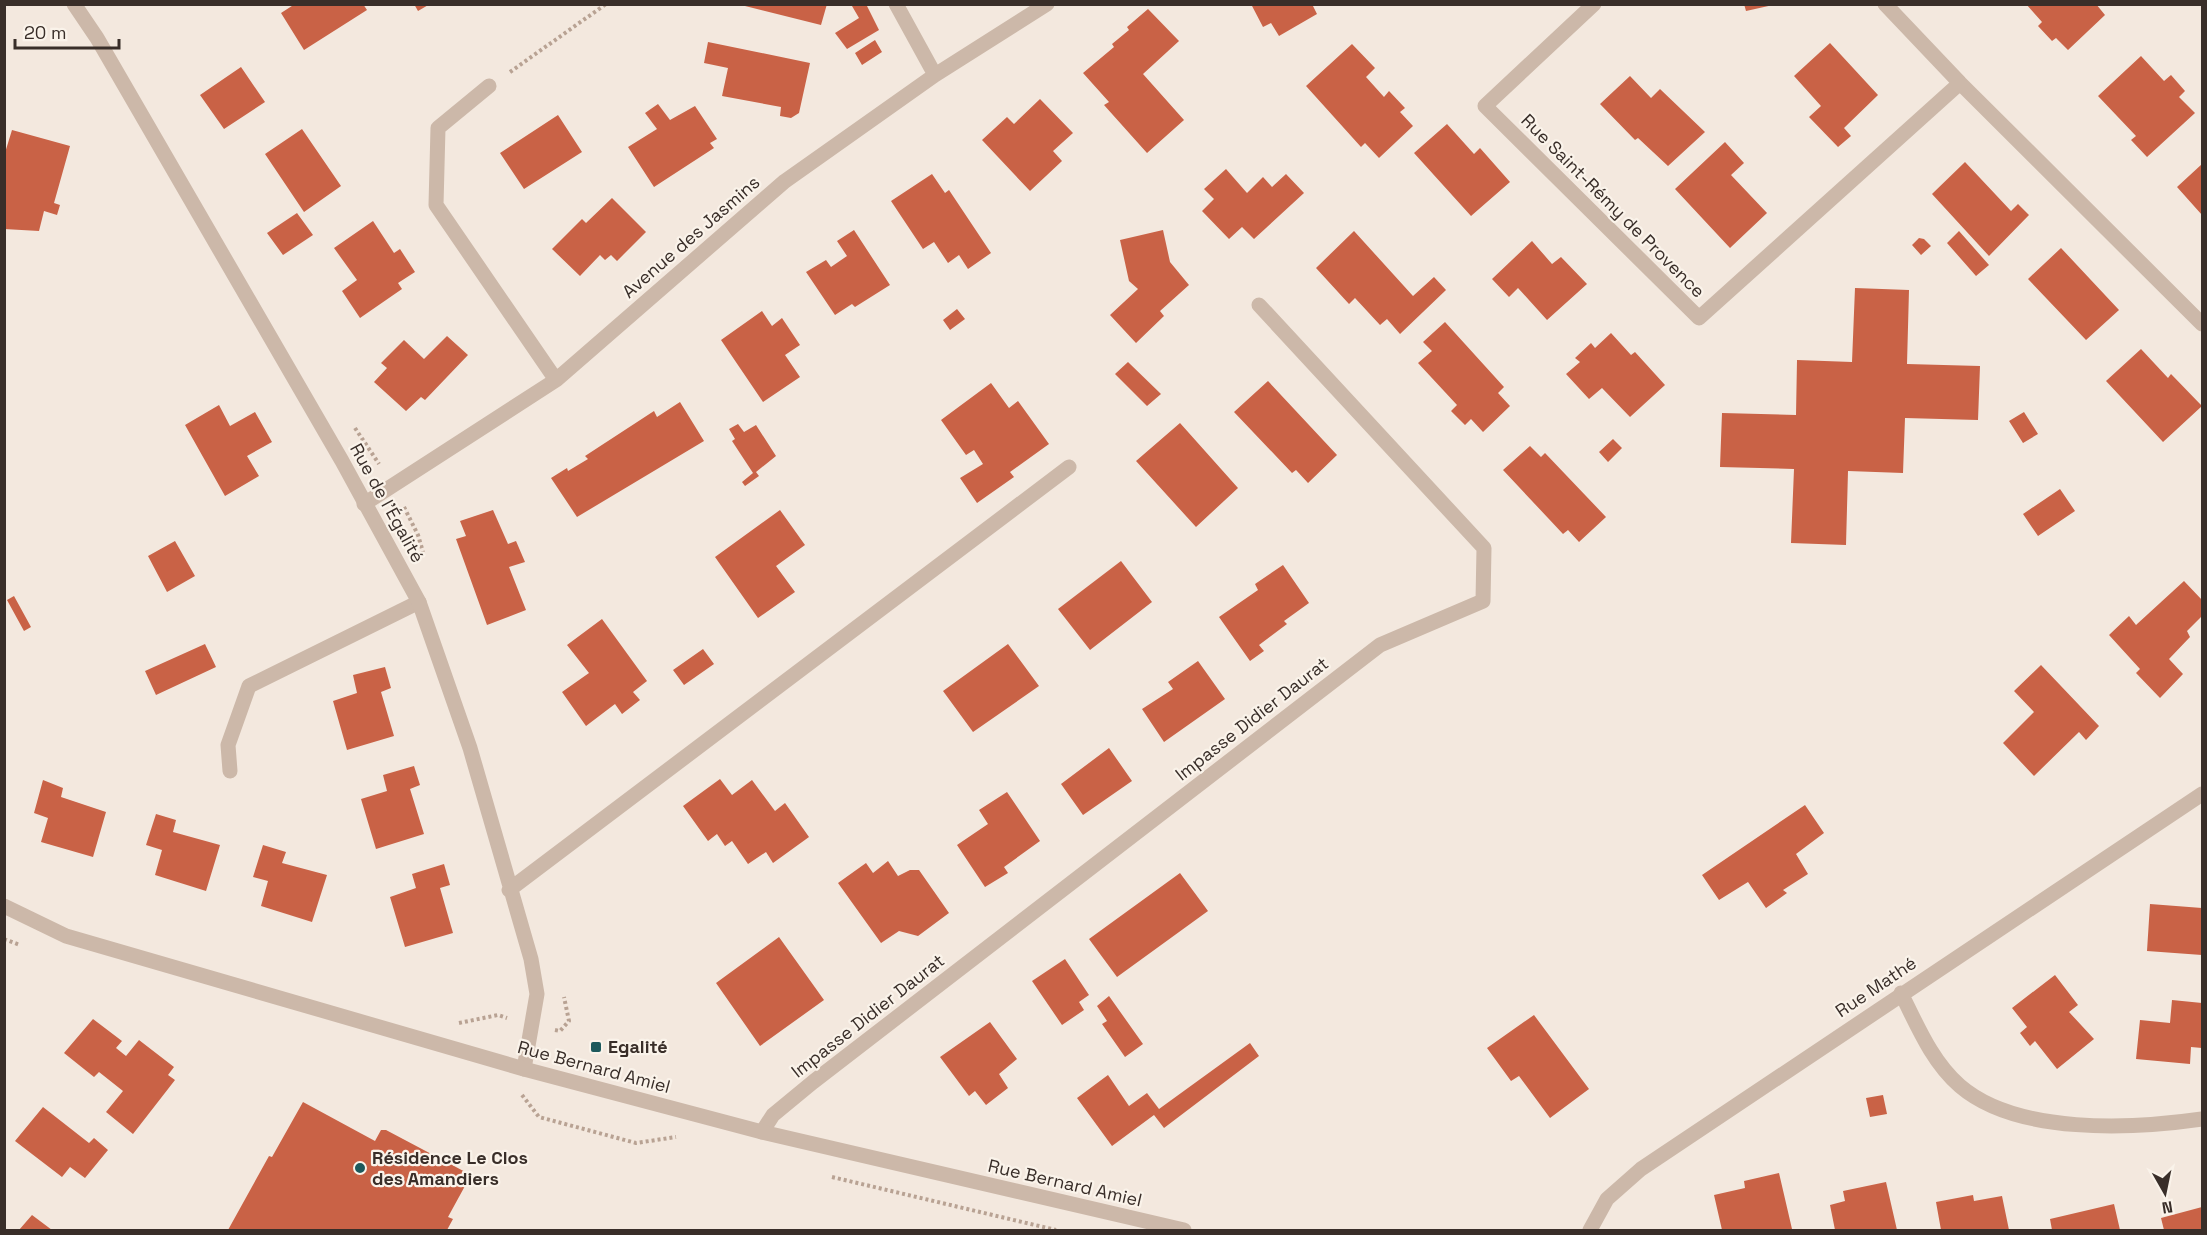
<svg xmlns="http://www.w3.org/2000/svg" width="2207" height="1235" viewBox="0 0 2207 1235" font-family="'Space Grotesk',sans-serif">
  <rect width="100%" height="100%" fill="#f3e8de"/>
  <path fill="#c96246" d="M295 4H363L367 10 304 50 281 13Z
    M414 4H430L418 11Z
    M737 4H827L821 25Z
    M855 4H866L879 30 847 49 835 33 859 18 852 6Z
    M1251 4H1312L1317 14 1279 36 1271 23 1263 27Z
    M1744 4H1773V5L1746 11Z
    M2026 4H2096L2105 15 2068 50 2056 38 2052 41 2038 26 2042 22Z
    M1148 9 1179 41 1143 74 1184 120 1147 153 1104 105 1109 102 1083 73 1114 47 1112 44 1129 30 1127 27Z
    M875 40 882 52 862 65 855 53Z
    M708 42 810 63 799 113 791 118 780 116 781 107 722 96 728 68 704 63Z
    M1830 43 1878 95 1844 128 1851 136 1838 147 1809 117 1821 106 1794 76Z
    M1352 44 1375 68 1366 77 1384 97 1389 91 1405 108 1400 112 1413 126 1379 158 1365 143 1361 147 1306 86Z
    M2141 56 2164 81 2171 75 2185 91 2179 97 2195 113 2147 157 2131 140 2136 136 2098 96Z
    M241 67 265 102 224 129 200 95Z
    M1630 76 1651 98 1660 89 1705 132 1668 166 1638 138 1635 140 1600 104Z
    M1040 99 1073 133 1053 151 1062 161 1030 191 982 140 1007 117 1014 124Z
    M658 104 670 120 695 106 717 139 710 143 714 148 654 187 628 147 657 129 645 113Z
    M558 115 582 152 524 189 500 153Z
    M1447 124 1474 154 1480 148 1510 182 1471 216 1414 153Z
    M302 129 341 186 304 212 265 154Z
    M12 130 70 146 54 203 60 205 57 215 44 211 39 231 4 229V156Z
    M1725 142 1744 163 1731 175 1767 213 1730 248 1675 189Z
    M1965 162 2011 211 2018 204 2029 215 1989 256 1932 194Z
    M2202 164V215L2177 187Z
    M1226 169 1247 193 1263 177 1272 187 1286 174 1304 193 1254 239 1242 227 1229 239 1202 211 1214 199 1204 189Z
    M932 174 945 193 949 190 991 253 968 269 959 255 948 263 934 242 923 249 891 201Z
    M612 198 646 232 617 261 611 255 605 260 600 255 580 276 552 249 582 219 586 223Z
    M297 213 313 235 283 255 267 233Z
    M373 221 394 253 400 249 415 272 398 283 402 289 360 318 342 291 357 280 334 248Z
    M854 230 890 285 855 307 852 304 835 315 806 272 826 260 831 267 847 256 837 241Z
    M1163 230 1170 262 1189 285 1160 311 1164 316 1136 343 1110 315 1138 289 1129 281 1120 240Z
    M1354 231 1413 296 1434 277 1446 290 1400 334 1387 319 1380 325 1355 298 1349 304 1316 268Z
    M1959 231 1989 265 1976 276 1947 243Z
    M1919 238 1924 239 1931 246 1921 255 1912 245Z
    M1532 241 1552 264 1561 257 1587 284 1547 320 1518 288 1509 297 1492 279Z
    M2061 248 2119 310 2086 340 2028 279Z
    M1855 288 1909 290 1907 364 1980 366 1978 420 1905 418 1903 473 1848 471 1846 545 1791 543 1794 469 1720 467 1722 413 1796 415 1797 360 1852 362Z
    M957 309 965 319 950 330 943 320Z
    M762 311 772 326 782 318 800 345 785 355 800 377 763 402 721 340Z
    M1445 322 1504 387 1498 393 1510 406 1483 432 1471 419 1465 425 1451 411 1457 405 1418 363 1432 351 1423 342Z
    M1611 333 1631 355 1635 352 1665 385 1630 417 1602 388 1589 399 1566 374 1580 362 1575 358 1591 343 1595 348Z
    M447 336 468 355 425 400 421 397 406 411 374 382 387 368 381 363 404 340 424 359Z
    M2141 349 2168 378 2171 374 2202 406 2163 442 2106 381Z
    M1128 362 1161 394 1147 406 1115 374Z
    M1268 381 1337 455 1308 483 1296 470 1292 473 1234 412Z
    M991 383 1009 408 1018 401 1049 444 1010 472 1014 477 977 503 960 478 983 464 974 450 966 455 941 420Z
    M680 402 704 441 577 517 551 478 567 468 568 471 588 459 585 456 654 411 657 417Z
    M219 405 230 426 255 412 272 442 247 456 259 476 225 496 185 425Z
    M2024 412 2038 434 2023 443 2009 421Z
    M1180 423 1238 488 1196 527 1136 461Z
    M738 424 744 432 756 425 776 456 756 472 759 476 745 486 742 482 753 473 732 441 735 439 729 429Z
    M1613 439 1622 448 1608 462 1599 452Z
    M1530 446 1541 457 1545 453 1606 517 1579 542 1568 530 1563 534 1503 470Z
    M2060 489 2075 511 2038 536 2023 514Z
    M493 510 508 544 516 541 525 562 509 567 526 610 487 625 456 539 466 536 460 521Z
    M780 510 805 545 776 566 795 592 758 618 715 557Z
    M175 541 195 576 167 592 148 556Z
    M1121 561 1152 602 1090 650 1058 609Z
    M1283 565 1309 603 1284 621 1287 624 1259 645 1264 651 1250 661 1219 617 1258 590 1255 584Z
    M2184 581 2202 600V616L2187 631 2190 637 2169 659 2183 674 2160 698 2136 673 2140 669 2109 635 2129 616 2136 625Z
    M14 596 31 627 24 631 7 600Z
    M602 619 647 681 633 692 640 700 622 714 615 704 586 726 562 692 589 673 567 645Z
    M205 644 216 667 156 695 145 671Z
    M1008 644 1039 686 973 732 943 691Z
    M703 649 714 664 684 685 673 670Z
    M1198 661 1225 699 1164 742 1142 709 1173 689 1168 682Z
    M2041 665 2099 726 2086 740 2079 732 2034 776 2003 743 2034 712 2014 691Z
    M385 667 391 688 381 692 394 736 347 750 333 701 357 693 353 675Z
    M1109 748 1132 781 1083 815 1061 784Z
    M414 766 420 785 410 789 424 834 376 849 361 799 387 791 383 775Z
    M720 779 732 795 752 780 775 811 785 803 809 837 773 863 766 852 748 864 732 841 725 846 717 834 708 841 683 806Z
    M43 780 63 788 61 797 106 812 93 857 41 842 48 818 34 813Z
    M1007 792 1040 841 1004 867 1008 873 985 887 957 845 988 824 979 810Z
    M1805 805 1824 833 1796 854 1808 874 1783 890 1787 893 1766 908 1748 882 1719 900 1702 875Z
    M156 814 176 820 173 832 220 845 206 891 155 875 162 850 146 845Z
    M263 845 286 852 282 863 327 875 312 922 261 906 268 881 253 877Z
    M888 861 898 876 910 870H919L949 913 918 936 899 931 881 943 838 883 866 863 873 873Z
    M444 864 450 885 440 888 453 933 405 947 390 897 416 888 412 874Z
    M1180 873 1208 911 1117 977 1089 939Z
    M2150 904 2202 908V955L2147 951Z
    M779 937 824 1000 760 1046 716 983Z
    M1065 959 1089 995 1079 1002 1084 1010 1062 1025 1032 981Z
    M2055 975 2078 1005 2069 1012 2094 1039 2057 1069 2035 1041 2030 1046 2020 1033 2027 1027 2012 1008Z
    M1109 996 1143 1044 1125 1057 1102 1024 1107 1021 1097 1006Z
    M2172 1000 2202 1003V1048L2191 1047 2190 1064 2136 1059 2140 1020 2170 1023Z
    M1534 1015 1589 1089 1550 1118 1519 1076 1511 1081 1487 1048Z
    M93 1019 122 1041 116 1048 126 1056 139 1040 174 1067 168 1075 175 1080 133 1134 106 1112 123 1091 99 1072 94 1077 64 1053Z
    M990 1022 1017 1059 999 1074 1008 1088 986 1105 975 1091 969 1096 940 1057Z
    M1250 1043 1259 1056 1164 1128 1154 1115 1112 1146 1077 1098 1108 1075 1129 1106 1147 1093 1159 1109Z
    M1883 1095 1887 1114 1870 1117 1866 1098Z
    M303 1102 375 1141 381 1130H386L471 1175 448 1217 453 1219 447 1230H228L269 1156 272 1157Z
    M43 1107 89 1143 94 1138 108 1150 85 1178 70 1167 62 1177 15 1141Z
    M1779 1173 1792 1229 1722 1230 1714 1195 1745 1188 1744 1181Z
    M1886 1182 1897 1230H1835L1830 1205 1845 1201 1843 1191Z
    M1973 1195 1974 1201 2002 1196 2009 1230H1941L1936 1202Z
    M2114 1204 2120 1230H2052L2050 1219Z
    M2202 1207V1230H2164L2161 1218Z
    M32 1215 52 1230H19Z"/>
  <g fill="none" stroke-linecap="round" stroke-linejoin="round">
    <path stroke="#b8a293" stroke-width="4" stroke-dasharray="3 3" stroke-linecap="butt" d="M510 72 606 4
      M355 428 379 464
      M404 507 418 535 423 552
      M4 939 20 945
      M459 1023 498 1015 507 1018
      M555 1030 560 1031 569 1021 564 997
      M522 1095 539 1117 636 1143 676 1137
      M832 1177 1056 1230"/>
    <path stroke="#ccb8a9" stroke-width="15" d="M896 4 935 75
      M489 86 438 128 436 205 556 380
      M364 504 556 380 785 181 935 75 1047 4
      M230 771 228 745 249 686 419 602"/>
    <path stroke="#ccb8a9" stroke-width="15" d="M74 4 97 38 342 461 419 602 470 748 531 959 537 994 524 1069
      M1594 4 1485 106 1699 318 1960 83
      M1885 4 1960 83 2202 324
      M509 890 1069 467
      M1901 993C1917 1025 1932 1062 1960 1086 2017 1135 2132 1129 2202 1119
      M762 1132 773 1115 813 1082 1380 645 1483 601 1484 548 1259 305
      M1590 1230 1607 1199 1641 1169 2202 794"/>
    <path stroke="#ccb8a9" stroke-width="15" d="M4 906 66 936 524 1069 762 1132 1184 1230"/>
  </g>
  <g fill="#1d595c" stroke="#faf3ea" stroke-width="2">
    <rect x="590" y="1041" width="12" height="12" rx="3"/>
    <circle cx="360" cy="1168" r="6"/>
  </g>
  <g text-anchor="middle" stroke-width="4.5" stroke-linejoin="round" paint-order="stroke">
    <g font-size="18" fill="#392e29" stroke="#faf3ea">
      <text transform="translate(1613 206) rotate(45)" y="6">Rue Saint-Rémy de Provence</text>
      <text transform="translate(691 237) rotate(-41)" y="6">Avenue des Jasmins</text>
      <text transform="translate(387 503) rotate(61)" y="6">Rue de l'Égalité</text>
      <text transform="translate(1252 719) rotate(-38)" y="6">Impasse Didier Daurat</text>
      <text transform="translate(1876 987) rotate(-34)" y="6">Rue Mathé</text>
      <text transform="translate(868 1016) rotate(-38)" y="6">Impasse Didier Daurat</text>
      <text transform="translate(594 1067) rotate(15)" y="6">Rue Bernard Amiel</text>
      <text transform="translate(1065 1183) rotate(13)" y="6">Rue Bernard Amiel</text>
    </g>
    <g font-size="18" font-weight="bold" fill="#392e29" stroke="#faf3ea" text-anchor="start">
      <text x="608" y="1053">Egalité</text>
      <text x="372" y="1164">Résidence Le Clos<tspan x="372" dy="21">des Amandiers</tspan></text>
    </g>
  </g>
  <rect width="2207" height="1235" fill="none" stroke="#392e29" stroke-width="12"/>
  <g transform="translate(2165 1193) rotate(171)" stroke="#faf3ea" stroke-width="4.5" paint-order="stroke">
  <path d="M0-4.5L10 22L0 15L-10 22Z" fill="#392e29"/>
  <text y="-9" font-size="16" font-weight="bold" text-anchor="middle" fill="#392e29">N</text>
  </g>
  <path d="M15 39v9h104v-9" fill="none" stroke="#392e29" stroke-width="3"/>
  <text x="24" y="39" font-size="18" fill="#392e29" stroke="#faf3ea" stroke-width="4.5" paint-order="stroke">20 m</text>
</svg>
